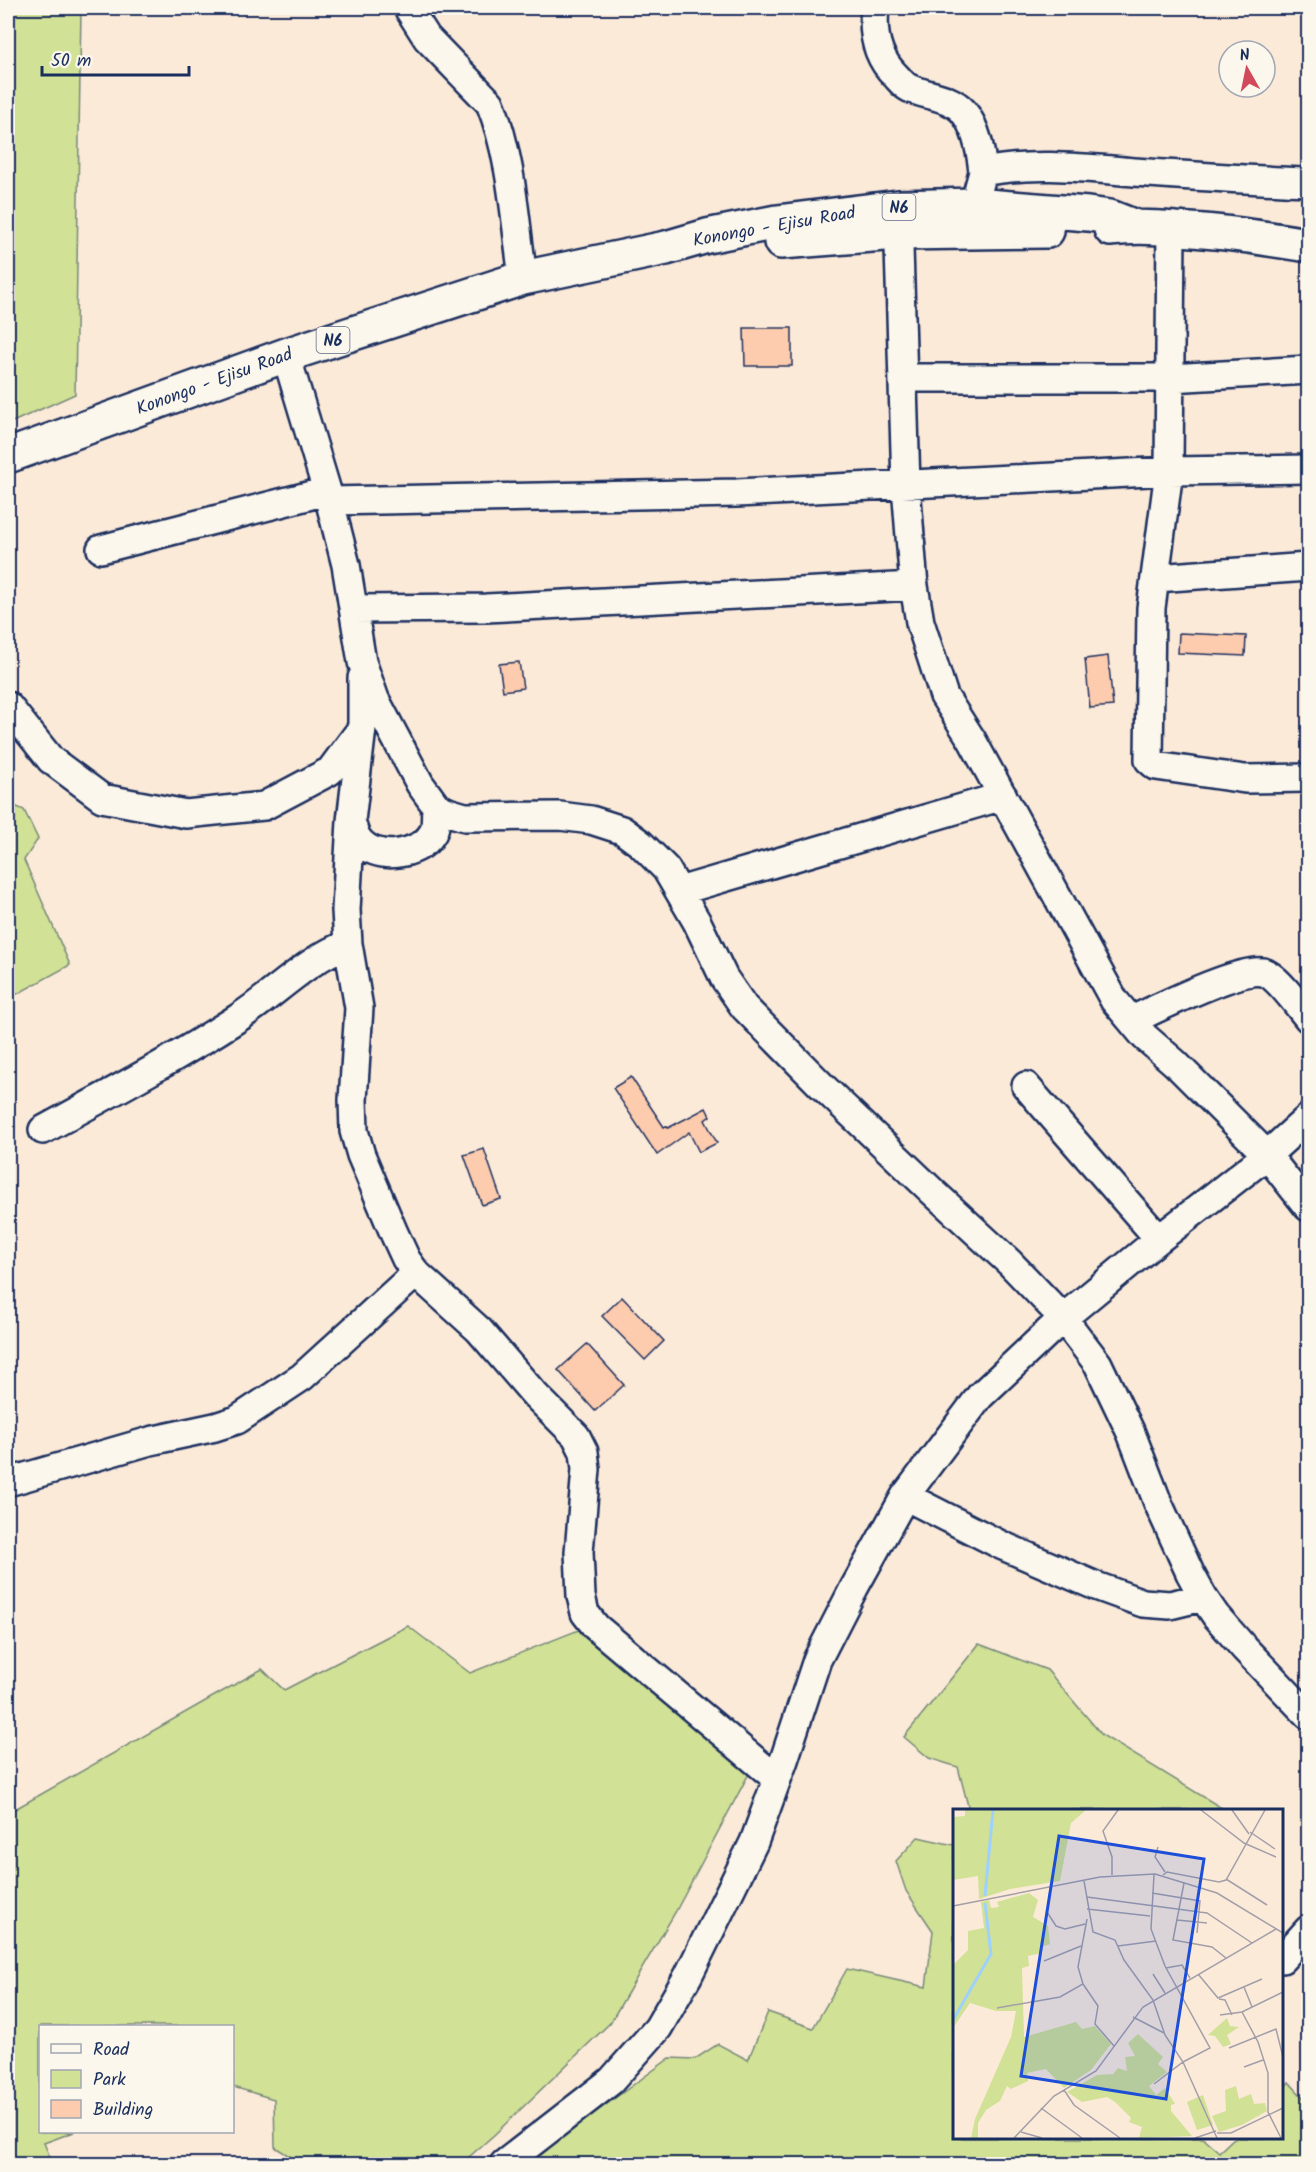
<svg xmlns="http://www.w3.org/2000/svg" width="1316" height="2172" viewBox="0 0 1316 2172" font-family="Kalam,sans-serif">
  <rect width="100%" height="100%" fill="#fcead9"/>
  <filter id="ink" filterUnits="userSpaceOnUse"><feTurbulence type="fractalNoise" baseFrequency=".0167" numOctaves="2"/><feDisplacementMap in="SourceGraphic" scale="12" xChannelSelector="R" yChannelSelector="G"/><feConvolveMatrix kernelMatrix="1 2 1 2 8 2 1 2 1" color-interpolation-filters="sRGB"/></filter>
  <g filter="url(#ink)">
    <path fill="#d1e195" stroke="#76887a" stroke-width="1.5" d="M8 8H81L75 394 8 424Z
      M8 803 24 810 38 839 24 860 70 965 8 999Z
      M408 1626 470 1673 581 1629 753 1766 676 1911 610 2023 495 2134 461 2164H302L275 2147 274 2099 233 2087 232 2026H40V2132H74L44 2143 53 2164H8V1813L262 1669 284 1690Z
      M979 1644 1047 1670 1102 1735 1225 1810H969L958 1767 929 1758 904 1737Z
      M918 1837 954 1845V2138H1203L1219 2152 1234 2138H1282V2090L1289 2082 1308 2103V2164H525L670 2058 695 2059 718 2044 748 2060 768 2012 813 2028 847 1969 926 1987 933 1931 906 1891 896 1861Z"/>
    <path fill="#fdcbad" stroke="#1b2f5e" stroke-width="1.5" d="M744 328H792V366H745Z
      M1179 633 1246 636 1245 656 1178 653Z
      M1108 656 1113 706 1090 708 1085 659Z
      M519 662 523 688 503 691 499 664Z
      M631 1077 664 1127 666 1126 668 1128 706 1108 710 1116 705 1120 717 1143 699 1152 689 1132 657 1155 613 1088Z
      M484 1149 501 1199 482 1205 464 1155Z
      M622 1297 664 1341 645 1360 602 1316Z
      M587 1344 624 1385 595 1411 558 1370Z"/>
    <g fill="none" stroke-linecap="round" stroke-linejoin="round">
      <defs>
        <path id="minor" d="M408 8 427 38 490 103C512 157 515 221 523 278
          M875 8C872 33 876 56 895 75 899 79 903 85 909 88 926 96 950 96 963 111 977 128 981 152 983 172
          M974 205 983 172C1032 162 1085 168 1134 172 1192 176 1250 180 1308 182
          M898 213 906 486 914 586 920 622 944 696 972 740 1114 1000 1145 1037 1175 1063 1267 1155 1308 1207
          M1171 228 1169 471 1151 608 1149 760 1156 766 1245 779 1308 778
          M286 355 327 491 346 565 362 662 375 699 420 784 436 806 448 812 465 817 560 816 591 820 622 830 641 844 666 869 697 922 724 978 744 1007 822 1086 933 1192 1010 1263 1063 1318 1098 1364 1131 1433 1158 1503 1190 1573 1203 1597 1216 1616 1245 1649 1308 1715
          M903 378H1170L1308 370
          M330 501 737 493 1169 471 1308 469
          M101 549 327 491
          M1156 578 1308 567
          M354 609 486 608 914 586
          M8 706 51 760 102 798 186 814 264 806 330 771 362 728
          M351 821C353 826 354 834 358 839 374 862 419 856 432 834 437 827 435 814 436 806
          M679 891 1003 796
          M1132 1020C1156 1009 1240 967 1263 972 1276 975 1299 1007 1308 1018
          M1026 1086 1159 1239
          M43 1130C109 1094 175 1059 238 1018 275 994 307 959 348 944
          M416 1273 479 1330 535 1395 576 1436 584 1452 586 1469 579 1552 581 1596 585 1613 596 1627 777 1779
          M8 1482 150 1441 215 1427 237 1420 302 1377 416 1273 406 1259 394 1233 361 1155 354 1131 353 1100 359 1008 348 944 346 910 351 821 362 728V678
          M905 1496 1001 1545 1096 1586 1143 1603 1170 1605 1203 1597
          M1282 1959 1308 1930
          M504 2164 611 2081 658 2028 688 1976 754 1842 784 1760 817 1660 854 1588 905 1496 980 1396 1063 1318 1159 1239 1267 1155 1308 1118"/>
        <path id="highway" d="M1111 229C1133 226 1153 227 1175 229 1220 231 1264 238 1308 245
          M781 242 898 233 1047 231
          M8 456 286 355 523 278 666 248 707 236 777 222 898 207 974 205 1088 214 1110 217 1133 226"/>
      </defs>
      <use href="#minor" stroke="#1b2f5e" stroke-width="32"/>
      <use href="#highway" stroke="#1b2f5e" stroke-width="38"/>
      <use href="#minor" stroke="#fbf7ec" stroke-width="27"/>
      <use href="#highway" stroke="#fbf7ec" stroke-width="33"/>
    </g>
  </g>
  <g text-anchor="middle" stroke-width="4.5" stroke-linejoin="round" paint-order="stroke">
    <g fill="#fbf7ec" stroke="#5e6b89" stroke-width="1.5">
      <rect x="882.5" y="194" width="33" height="26" rx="4.5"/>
      <rect x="316.5" y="327" width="33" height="26" rx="4.5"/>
    </g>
    <g font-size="16" font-weight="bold" fill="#1b2f5e">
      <text x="899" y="213">N6</text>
      <text x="333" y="346">N6</text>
    </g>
    <g font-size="18" fill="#1b2f5e" stroke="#fbf7ec">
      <text transform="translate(774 226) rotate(-10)" y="6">Konongo - Ejisu Road</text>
      <text transform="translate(214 381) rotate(-20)" y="6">Konongo - Ejisu Road</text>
    </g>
  </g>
  <g transform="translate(953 1809)">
    <rect width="330" height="330" fill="#fcead9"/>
    <path d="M12 1H133L118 14 107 72 57 80 26 90 25 67 0 71V8L12 7ZM76 84 85 91 80 108 95 117 97 135 88 138 89 144 75 147 76 157 69 159 71 228 123 213 129 220 142 217 158 235 138 261 111 279 93 260 74 264 75 272 58 280 54 277 47 292 33 301 25 314V329H18L22 310 58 228 63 202H43L17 194 0 219V156L15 141V122L31 119 28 93 36 91 38 99 46 98 44 93ZM274 209 277 217 286 218 274 226 278 235 270 238 262 227 255 226ZM185 225 210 248 205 255 214 263 196 277 203 286 212 279 222 295 218 296V302L239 327 186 329 189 318 176 313 178 309 162 293 154 288 129 293 114 283 144 266 160 265 165 259 174 262 172 248 182 247 175 234ZM283 277 286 290 298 285 301 295 312 294 314 302 289 316 266 323 259 307 273 302 272 281ZM250 286 260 316 244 321 234 293Z" fill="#d1e195"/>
    <path fill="none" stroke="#9ed2fc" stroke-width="3" d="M32 87 40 1M0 211 38 145 32 94"/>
    <path fill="none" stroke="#a29fa8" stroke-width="1.5" d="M248 1 291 34 323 48M279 1 296 25M297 23 322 40M205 38 202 48 212 63M159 66V48L150 22 165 1M210 66 214 63 266 73 273 71 312 1M273 70 314 96M131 72 140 123 162 131 171 151 200 191 212 226 230 253 264 329M231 74 220 131 259 138 273 149M199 84 247 92 244 124M134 88 254 104 299 134M0 97 147 68 202 65 264 84 330 124M134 100 197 107M94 103 103 117 112 120 132 115M224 111 254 114M165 137 203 132M91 152 128 137M213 159 229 156 237 169M200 165 212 184M245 165 265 189 309 170M130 175 145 197 142 215 161 237M291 178 299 198M266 190 272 191 279 206M44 199 107 188 130 175 125 158 134 110M289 203 305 233 315 264V303L328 329M267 206 289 203 330 183M180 208 211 224M276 239 323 220 330 248M291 258 310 251M201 275 230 253 257 239 212 157 198 120 201 66M111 281 121 296 167 329M88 299 129 329M68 323 89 329M264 324H278L330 299M61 329 101 287 143 262 190 198 323 120M242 329 263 322"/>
    <path fill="#1d4ed8" fill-opacity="0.15" stroke="#1d4ed8" stroke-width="3" d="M106 27 251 50 213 290 68 267Z"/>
    <rect width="330" height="330" fill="none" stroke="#1b2f5e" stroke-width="3"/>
  </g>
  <rect width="1316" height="2172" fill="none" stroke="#fbf7ec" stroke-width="30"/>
  <rect x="15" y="15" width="1286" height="2142" fill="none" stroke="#1b2f5e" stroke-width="2" filter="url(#ink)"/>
  <rect x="39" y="2025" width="195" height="108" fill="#fbf7ec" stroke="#a1a7b3" stroke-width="1.5"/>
  <rect x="51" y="2044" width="30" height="9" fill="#fbf7ec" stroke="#a1a7b3" stroke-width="1.5"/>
  <text x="93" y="2055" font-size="18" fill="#1b2f5e">Road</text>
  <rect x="51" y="2070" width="30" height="18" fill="#d1e195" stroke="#a1a7b3" stroke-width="1.5"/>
  <text x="93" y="2085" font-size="18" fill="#1b2f5e">Park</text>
  <rect x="51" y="2100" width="30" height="18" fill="#fdcbad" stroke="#a1a7b3" stroke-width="1.5"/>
  <text x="93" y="2115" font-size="18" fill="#1b2f5e">Building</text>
  <g transform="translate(1247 69) rotate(351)"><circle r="28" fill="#fbf7ec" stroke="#a1a7b3" stroke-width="1.5"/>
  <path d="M0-4.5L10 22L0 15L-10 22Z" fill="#d1495b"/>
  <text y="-9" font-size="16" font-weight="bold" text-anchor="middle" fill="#1b2f5e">N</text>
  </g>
  <path d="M42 66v9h147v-9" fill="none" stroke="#1b2f5e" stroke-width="3"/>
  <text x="51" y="66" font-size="18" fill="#1b2f5e" stroke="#fbf7ec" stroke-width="4.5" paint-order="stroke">50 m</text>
</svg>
